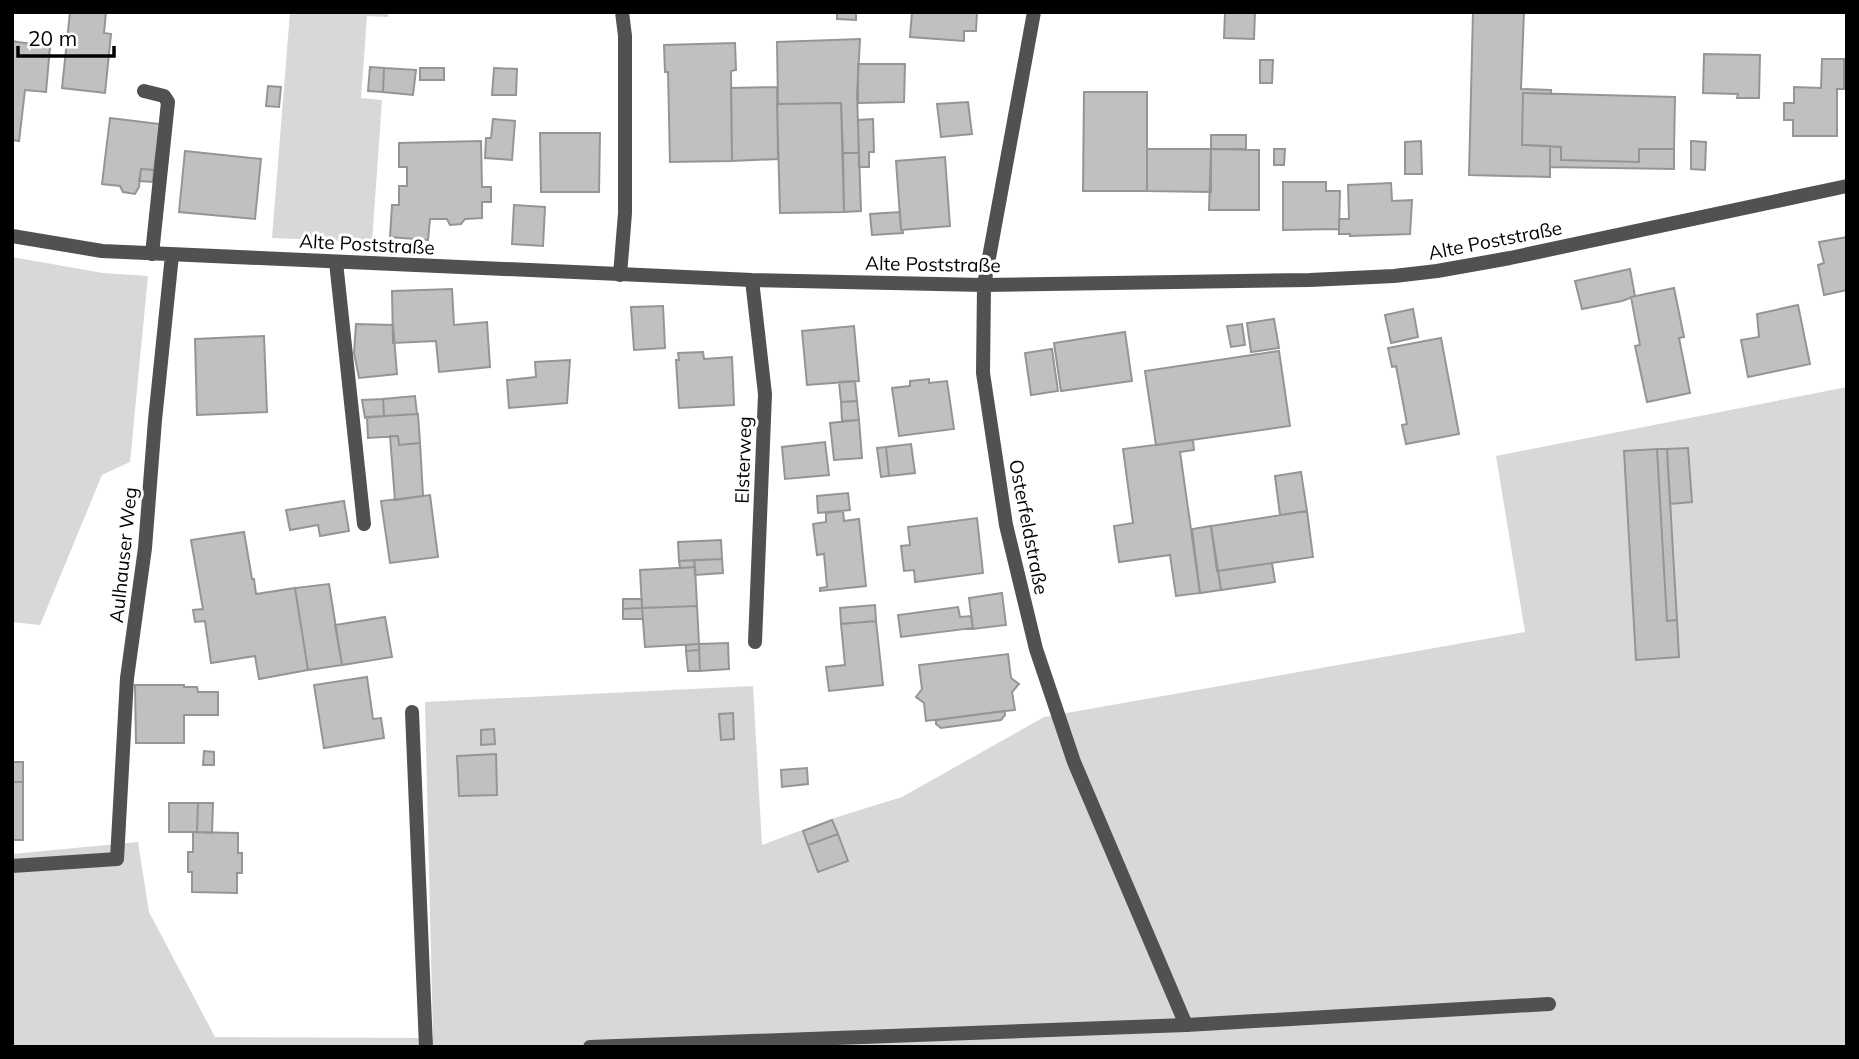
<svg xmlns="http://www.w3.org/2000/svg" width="1859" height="1059" viewBox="0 0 1859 1059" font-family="Mulish,sans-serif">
  <rect width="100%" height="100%" fill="#fff"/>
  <path fill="#d8d8d8" d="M290 12H388V17L367 16 361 98 382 100 372 242 272 238Z
    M12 257 103 273 148 276 130 462 102 475 40 625 12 622Z
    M1847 387V1047H12V854L138 842 149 912 215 1037 433 1038 425 702 753 686 762 845 834 818 902 797 1044 717 1525 632 1496 456Z"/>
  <path fill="#c0c0c0" stroke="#959595" stroke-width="2" d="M70 12H106L104 33 111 34 105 93 62 88Z
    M837 12H856V20L837 19Z
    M912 12H977L976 31H964V41L910 37Z
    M1225 12H1255L1254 39 1224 38Z
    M1473 12H1524L1521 89 1551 90V94L1523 93 1522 145 1550 146V177L1469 175Z
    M860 39 857 95 859 153H843L841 103 778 104 777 42Z
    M12 41 50 47 46 92 25 90 19 141 12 140Z
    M735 43 736 70 731 71 732 161 670 162 668 72H665L664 45Z
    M1704 54 1760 55 1759 98H1737L1738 94 1703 93Z
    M1822 59H1844V89H1837V136H1793V120H1784V103H1794V87L1821 88Z
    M1260 60H1273L1272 83H1260Z
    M858 64H905L904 102 858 103Z
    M370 67 384 68 383 92 368 91Z
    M384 68 416 70 413 95 383 92Z
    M420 68H444V80H420Z
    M494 68 517 69 516 95H492Z
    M268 86 281 87 279 107 266 106Z
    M777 87 778 159 732 161 731 88Z
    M1084 92H1147V191H1083Z
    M1523 93 1675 97 1674 149H1639V162L1561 160V147L1522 145Z
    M968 102 972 134 941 137 937 104Z
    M841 103 844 212 780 213 777 104Z
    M110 118 160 124 154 170 141 169 139 187 135 194 123 192 120 186 102 184Z
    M493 119 515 121 512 160 485 158 486 138H491Z
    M873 119 874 152H869V167H859L858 120Z
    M540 133H600L599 192H541Z
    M1211 135H1246V149H1211Z
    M481 141 482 187H491V202H482V218L465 219 461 224 450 225 447 219H430L428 240 390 237 392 205H399V186H407V167H399V143Z
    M1421 141 1422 174H1405V142Z
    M1691 141 1706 142 1705 170 1691 169Z
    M1550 147H1561V160L1639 162V149H1674V169L1550 167Z
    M1147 149H1211V192L1147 191Z
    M1211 149 1259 150V210H1209Z
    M1274 149H1285L1284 165H1274Z
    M185 151 261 159 255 219 179 212Z
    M843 153H859L861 211 844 212Z
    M945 157 950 226 901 230 896 161Z
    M141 169 154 170 153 182 139 181Z
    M1283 182H1326V191H1340L1339 229 1283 230Z
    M1391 183 1392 201 1412 200 1410 234 1350 236V234H1339V219H1349L1348 185Z
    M514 205 545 207 543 246 512 244Z
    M900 212 901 230H903V233L872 235 870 214Z
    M1847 237V290L1824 295 1818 265 1824 263 1819 242Z
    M1630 269 1635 296 1622 301 1582 309 1575 281Z
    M1674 288 1684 337 1679 338 1690 393 1647 402 1635 346 1640 345 1631 297Z
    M452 289 454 325 487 322 490 367 439 372 436 341 393 343 392 291Z
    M1798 305 1810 364 1748 377 1741 340 1759 337 1757 314Z
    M663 306 665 348 634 350 631 307Z
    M1413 309 1418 337 1391 343 1385 315Z
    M1274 319 1279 348 1251 352 1247 323Z
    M356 324 393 325 397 374 359 378 354 353Z
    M1242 324 1245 345 1231 347 1227 326Z
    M854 326 859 381 807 385 802 331Z
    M1125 332 1132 381 1061 391 1054 343Z
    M264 336 267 412 197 415 195 339Z
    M1441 338 1459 434 1406 444 1402 425 1407 424 1396 366 1392 367 1388 348Z
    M1052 349 1058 391 1031 395 1025 353Z
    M1279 351 1290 426 1156 445 1145 371Z
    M703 352 704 359 732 357 734 405 679 408 676 360H679L678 353Z
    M570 360 567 403 509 408 507 380 536 377 535 362Z
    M929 379V383L947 381 954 429 899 436 892 388 910 386V381Z
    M855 381 857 401 841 402 839 382Z
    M415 396 417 414 384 416 383 399Z
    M383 399 384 416 365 418 362 400Z
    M857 401 859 420 842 421 841 402Z
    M418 414 420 443 399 445 398 436 368 438 367 417Z
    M859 420 862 458 834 460 830 423Z
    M390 436H398L399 445 420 443 423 496 395 500Z
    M1193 440 1194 450 1180 452 1200 593 1176 596 1170 555 1119 562 1114 526 1133 523 1123 449Z
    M825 442 829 475 785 479 782 447Z
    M911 444 915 473 889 476 886 447Z
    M886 447 889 476 881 477 877 448Z
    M1688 448 1692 502 1670 504 1667 449Z
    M1657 449 1667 621 1677 620 1679 657 1636 660 1624 451Z
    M1657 449H1667L1677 620 1667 621Z
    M1301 472 1307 511 1280 515 1275 476Z
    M848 493 850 510 818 513 817 496Z
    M430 495 438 557 390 563 381 501Z
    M344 501 349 531 320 536 318 525 290 530 286 510Z
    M843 511 844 521 859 519 866 586 820 591V588L827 587 824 554 817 555 813 524 826 522V513Z
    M1307 511 1313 557 1217 571 1211 526Z
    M977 518 983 573 915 582 914 570 904 571 901 546 910 545 908 527Z
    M1211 526 1221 590 1200 593 1192 529Z
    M244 532 252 579H254L256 594 295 588 308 670 259 679 255 656 211 663 205 621 195 622 193 610 203 609 191 540Z
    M721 540 722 559 679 561 678 542Z
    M722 559 723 573 695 575 694 560Z
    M694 560 695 567 680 568 679 561Z
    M1272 563 1275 582 1221 590 1218 571Z
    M695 567 697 606 642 608 640 570Z
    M329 584 342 665 308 670 295 588Z
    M1002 593 1006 625 973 629 969 598Z
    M623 599H642V608L623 609Z
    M875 605 876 621 841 624 840 608Z
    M697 606 699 644 645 647 642 608Z
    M958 607 960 617 971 616 973 628 901 637 898 615Z
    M642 608 643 619H623V609Z
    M385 617 392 657 342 665 335 625Z
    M876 621 883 685 829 691 826 667 845 665 841 624Z
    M728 643 729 669 700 671 699 644Z
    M699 644V650L686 651V645Z
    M699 650 700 671H688L686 651Z
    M1008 654 1011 678 1019 684 1012 692 1015 710 926 721 924 703 916 697 922 689 919 665Z
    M367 677 373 719 381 718 384 738 324 748 314 685Z
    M135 685H184V687H197L198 692H218V715H184V743H136Z
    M1005 711V715L1001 720 941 728 936 724V720Z
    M733 713 734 739 721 740 719 714Z
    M494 729 495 744 481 745V730Z
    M204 751 214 752V765H203Z
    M496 754 497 795 459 796 457 756Z
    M12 762H23V782H12Z
    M807 768 808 784 782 787 781 770Z
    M12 782H23V840H12Z
    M169 803H198L197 832H169Z
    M198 803H213L212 833 197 832Z
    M832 820 838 834 808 845 803 831Z
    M193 832 238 833V853H242V873H237V893L192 892V872H188V852H193Z
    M838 834 848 861 818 872 808 845Z"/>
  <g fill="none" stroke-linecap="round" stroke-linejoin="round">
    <path stroke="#515151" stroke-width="14" d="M144 91 164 96 168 102 152 254
      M336 262 364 524
      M620 275 625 213V36L622 12
      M412 712 426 1047
      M590 1047 1186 1025 1549 1004"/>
    <path stroke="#515151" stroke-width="14" d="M1034 12 984 285 983 373 1006 525 1036 649 1074 762 1186 1025
      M12 236 102 251 752 280 984 285 1310 280 1394 276 1437 271 1510 258 1847 186
      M752 280 765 394 755 642
      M12 866 117 859 127 678 145 548 155 420 172 255"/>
  </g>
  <g text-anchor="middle" stroke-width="6" stroke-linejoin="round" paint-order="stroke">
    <g font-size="19" fill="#000" stroke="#fff">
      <text transform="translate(1495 240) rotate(-11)" y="7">Alte Poststraße</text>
      <text transform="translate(367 244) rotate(3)" y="7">Alte Poststraße</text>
      <text transform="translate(933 264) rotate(1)" y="7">Alte Poststraße</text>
      <text transform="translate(743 460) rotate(-88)" y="7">Elsterweg</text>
      <text transform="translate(1029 527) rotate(79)" y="7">Osterfeldstraße</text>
      <text transform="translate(123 555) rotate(-84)" y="7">Aulhauser Weg</text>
    </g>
  </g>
  <rect width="1859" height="1059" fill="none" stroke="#000000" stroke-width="28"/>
  <path d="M18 46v10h96v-10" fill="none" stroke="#000000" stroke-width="3.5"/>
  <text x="28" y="46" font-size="21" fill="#000000" stroke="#ffffff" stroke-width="5" paint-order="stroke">20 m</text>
</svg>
